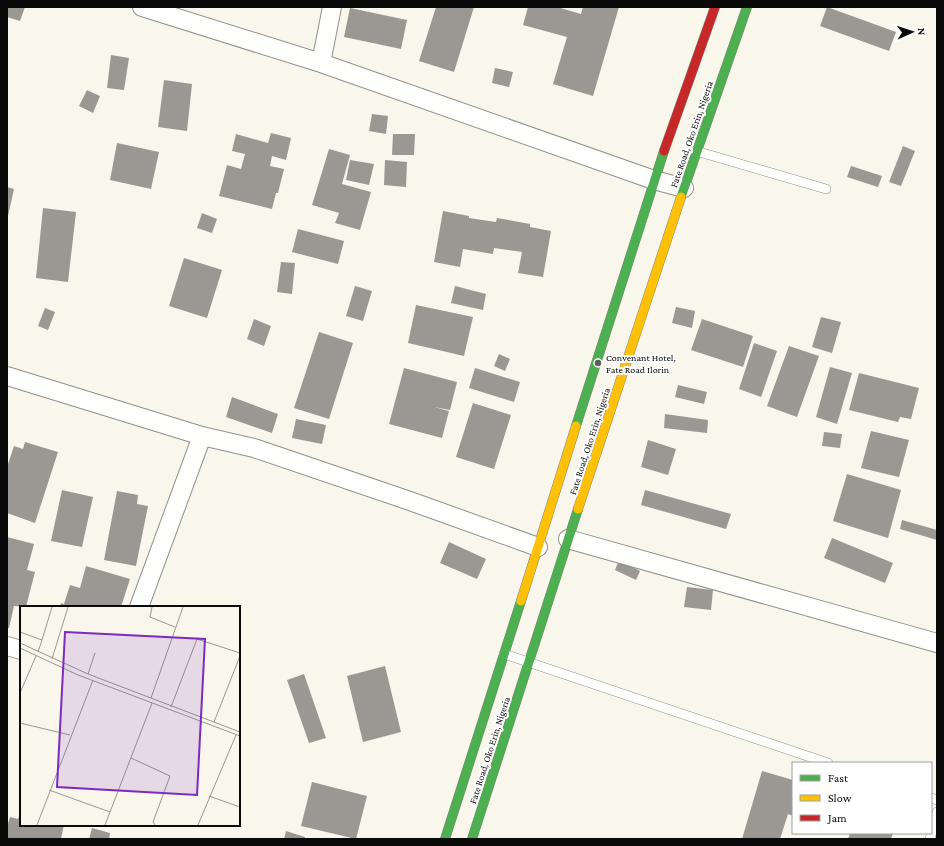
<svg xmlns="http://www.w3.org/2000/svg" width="944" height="846" viewBox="0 0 944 846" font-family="'Crimson Pro',serif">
  <rect width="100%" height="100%" fill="#f9f6ec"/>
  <path fill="#9b9893" d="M7 7H25L20 21 7 17Z
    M436 7H474L454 72 419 61Z
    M528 7H557L581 14 583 7H619L593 96 553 84 567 37 523 25Z
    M827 7 896 32 889 51 820 26Z
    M350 8 407 20 401 49 344 37Z
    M111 55 129 58 124 90 107 88Z
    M495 68 513 72 509 87 492 83Z
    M164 80 192 84 187 131 158 127Z
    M87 90 100 96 93 113 79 106Z
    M372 114 388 116 386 134 369 131Z
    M271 133 291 138 286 160 272 156 270 166 284 169 278 193H276L272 209 219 196 227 165 241 169 245 154 232 151 236 134 268 143Z
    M393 134H415L414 155H392Z
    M117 143 159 152 151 189 110 180Z
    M903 146 915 151 901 186 889 182Z
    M329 149 350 155 342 184 371 192 360 230 335 223 339 213 312 205Z
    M350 160 374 164 369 185 346 180Z
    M385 160 407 162 406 187 384 185Z
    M851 166 882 176 878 187 847 177Z
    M7 187 14 189 8 216H7Z
    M43 208 76 212 68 282 36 278Z
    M443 211 469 216V218L496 222 497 218 530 224V227L551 231 543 277 518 273 522 252 494 248 493 254 463 249 460 267 434 262Z
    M202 213 217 219 212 233 197 228Z
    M298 229 344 241 338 264 292 252Z
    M184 258 222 270 207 318 169 306Z
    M281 262 295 263 292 294 277 292Z
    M355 286 372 291 363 321 346 316Z
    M455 286 486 294 483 310 451 303Z
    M416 305 473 317 464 356 408 343Z
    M676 307 695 311 692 328 672 323Z
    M45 308 55 312 48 330 38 326Z
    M821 317 841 322 832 353 812 347Z
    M254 319 271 326 264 346 247 339Z
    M702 319 753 336 743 367 691 350Z
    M319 332 353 343 329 419 294 408Z
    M754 343 777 351 761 397 739 389Z
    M789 346 819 356 797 417 767 406Z
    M499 354 510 359 505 371 494 366Z
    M830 367 852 373 837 424 816 417Z
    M404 368 457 382 450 410 434 407 449 411 442 438 389 424Z
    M475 368 520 382 514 402 469 388Z
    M859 373 919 388 911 419 900 417 898 422 849 410Z
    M678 385 707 392 704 404 675 397Z
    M232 397 278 414 272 433 226 417Z
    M473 403 511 415 494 469 456 457Z
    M665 414 708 420 707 433 664 428Z
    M296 419 326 425 322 444 292 438Z
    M871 431 909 440 899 477 861 468Z
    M824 432 842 434 840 448 822 446Z
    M648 440 676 449 668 475 641 467Z
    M25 442 58 452 35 523 7 513V467L14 446 23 449Z
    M847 474 901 490 888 538 833 521Z
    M62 490 93 497 82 547 51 541Z
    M645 490 731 514 726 529 641 505Z
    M117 491 138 495 137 504 148 506 136 566 104 560Z
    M902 520 937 530V540L900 529Z
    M7 537 34 544 27 570 35 572 26 607 14 606 9 628H7Z
    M832 538 893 563 885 583 824 558Z
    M449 542 486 559 477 579 440 563Z
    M619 560 640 571 636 580 615 570Z
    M86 566 130 579 121 607H60L61 603 64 604 70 585 80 588Z
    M687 587 713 590 711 610 684 607Z
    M385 666 401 732 363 742 347 676Z
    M304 674 326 738 309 743 287 680Z
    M762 771 793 780V816L788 814 780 839H742Z
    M312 782 367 796 356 839 301 826Z
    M21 810V825H64L61 839H7V827L10 817 18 819Z
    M92 828 110 833 109 839H89Z
    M286 831 305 837V839H284Z
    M850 833H893L891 839H848Z"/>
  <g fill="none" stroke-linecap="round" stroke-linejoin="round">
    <defs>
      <path id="lane" d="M696 151 826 189
        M504 654 828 763
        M931 798 937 800
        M930 839 937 812"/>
      <path id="street" d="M142 7 321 63 654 180 684 188
        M321 63 332 7
        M7 376 202 436 254 448 410 501 538 547
        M568 539 937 643
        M139 607 202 436
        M7 646 21 650"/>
      <path id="fast" d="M681 197 747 7
        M576 426 664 151
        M445 839 521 601
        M472 839 578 509"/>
      <path id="slow" d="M578 509 681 197
        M521 601 576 426"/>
      <path id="jam" d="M664 151 715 7"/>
    </defs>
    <use href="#lane" stroke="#92908c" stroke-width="10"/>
    <use href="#street" stroke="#92908c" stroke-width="20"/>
    <use href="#fast" stroke="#888782" stroke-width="10"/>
    <use href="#slow" stroke="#888782" stroke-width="10"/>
    <use href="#jam" stroke="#888782" stroke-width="10"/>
    <use href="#lane" stroke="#fefefc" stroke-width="9"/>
    <use href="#street" stroke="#fefefc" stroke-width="18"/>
    <use href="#fast" stroke="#4caf50" stroke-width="9"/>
    <use href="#slow" stroke="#ffc107" stroke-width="9"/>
    <use href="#jam" stroke="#c62828" stroke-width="9"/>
  </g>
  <circle fill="#5e5d59" stroke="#fff" stroke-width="1.5" cx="598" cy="363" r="4"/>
  <g text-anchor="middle" stroke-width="4" stroke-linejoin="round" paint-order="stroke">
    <g font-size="10" fill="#0a0a0a" stroke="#fff">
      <text transform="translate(691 134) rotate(-71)" y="4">Fate Road, Oko Erin, Nigeria</text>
      <text transform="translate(589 441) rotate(-72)" y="4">Fate Road, Oko Erin, Nigeria</text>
      <text transform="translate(489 750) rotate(-72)" y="4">Fate Road, Oko Erin, Nigeria</text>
    </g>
    <g font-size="10" fill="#0a0a0a" stroke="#fff" text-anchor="start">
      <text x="606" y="361">Convenant Hotel,<tspan x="606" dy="12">Fate Road Ilorin</tspan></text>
    </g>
  </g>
  <g transform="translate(20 606)">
    <rect width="220" height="220" fill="#f9f6ec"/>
    <path fill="none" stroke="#999892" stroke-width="1" d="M132 1 130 11 155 21M0 26 22 34 18 46M22 34 32 1M0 37 68 68 220 126M0 42 58 69 220 130M32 53 48 1M68 68 75 47M0 87 16 50M131 92 163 1M151 101 177 33 220 47M194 116 220 50M0 117 50 129M111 152 150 170 133 216 135 219M29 184 90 206M189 190 220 201M17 219 73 74M85 219 132 97M178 219 216 129"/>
    <path fill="#7b2cbf" fill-opacity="0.15" stroke="#7b2cbf" stroke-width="2" d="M45 26 185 33 177 189 37 181Z"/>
    <rect width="220" height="220" fill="none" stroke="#0a0a0a" stroke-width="2"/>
  </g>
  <rect width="944" height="846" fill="none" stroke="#0a0a0a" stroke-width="16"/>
  <rect x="792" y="762" width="140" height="72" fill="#ffffff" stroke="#9d9d9d"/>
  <rect x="800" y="775" width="20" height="6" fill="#4caf50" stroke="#9d9d9d"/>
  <text x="828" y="782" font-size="12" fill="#0a0a0a">Fast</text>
  <rect x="800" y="795" width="20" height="6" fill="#ffc107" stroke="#9d9d9d"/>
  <text x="828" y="802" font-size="12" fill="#0a0a0a">Slow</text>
  <rect x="800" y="815" width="20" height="6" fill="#c62828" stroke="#9d9d9d"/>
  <text x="828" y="822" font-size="12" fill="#0a0a0a">Jam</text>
  <g transform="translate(912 32) rotate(87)" stroke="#ffffff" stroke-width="3" paint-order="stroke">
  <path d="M0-3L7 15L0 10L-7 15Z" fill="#0a0a0a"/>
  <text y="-6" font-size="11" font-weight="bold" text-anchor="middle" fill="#0a0a0a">N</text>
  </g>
</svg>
